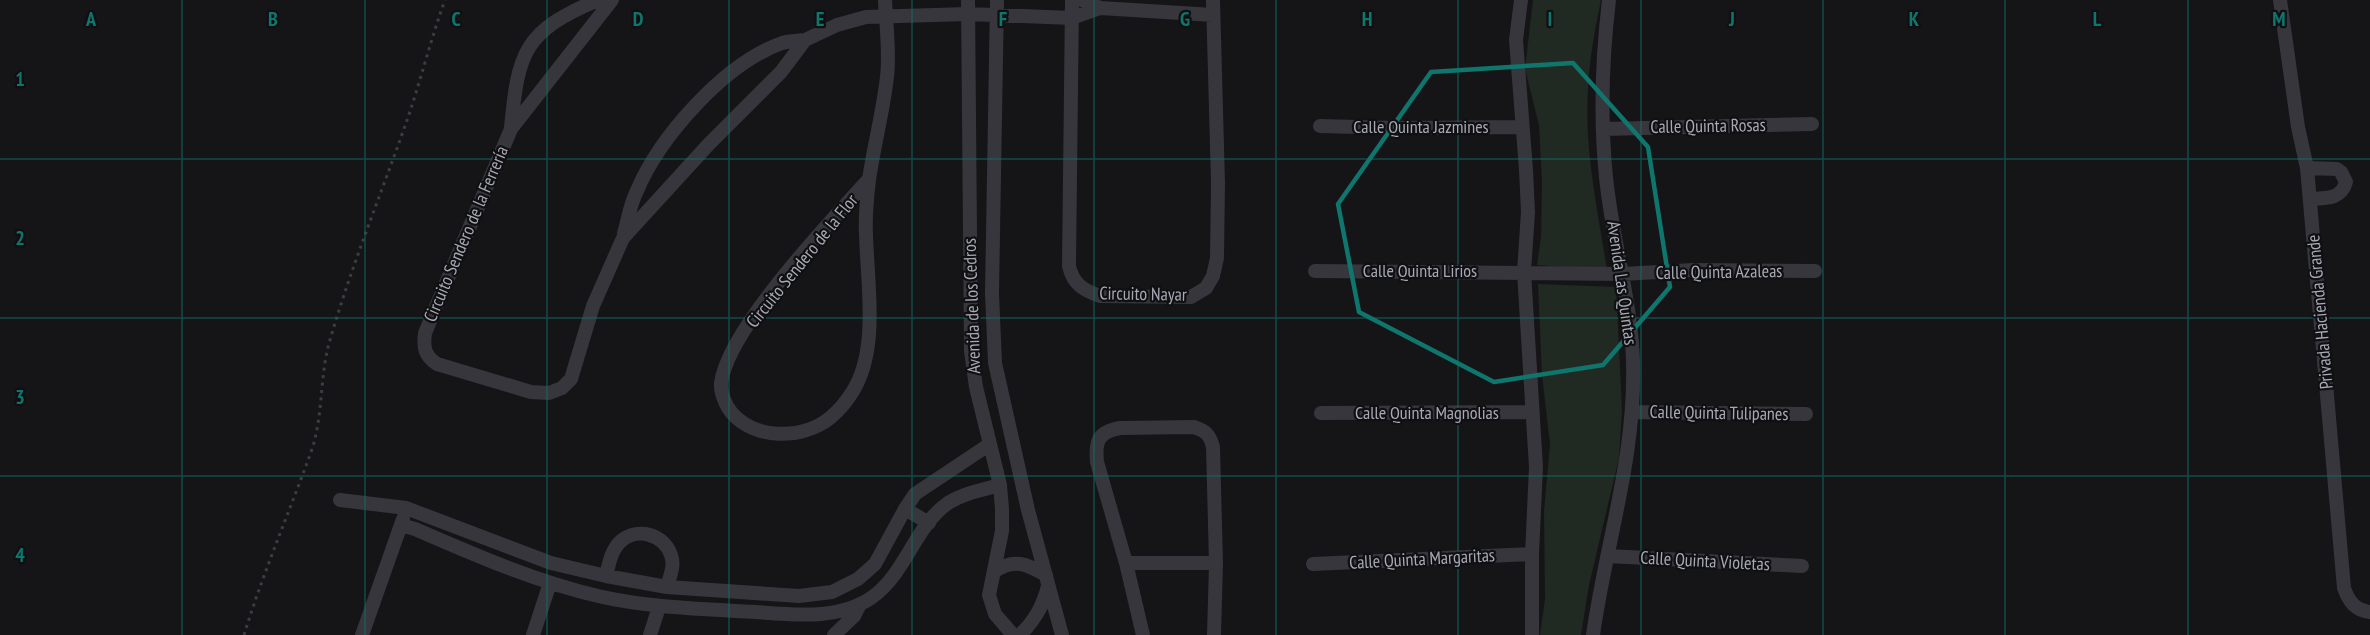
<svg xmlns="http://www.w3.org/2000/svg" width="2370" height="635" viewBox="0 0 2370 635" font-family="'PT Sans Narrow',sans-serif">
  <rect width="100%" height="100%" fill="#151517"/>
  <path fill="#212923" d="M1533 0H1601C1595 30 1589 60 1588 91 1584 150 1598 211 1607 270L1537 265 1541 237 1542 182 1539 125 1525 69Z
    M1538 284 1616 287 1622 409 1619 458 1589 585 1581 635H1540L1545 599 1544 512 1550 444 1542 375Z"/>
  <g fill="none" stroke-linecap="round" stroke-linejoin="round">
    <path stroke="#3c3d42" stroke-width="3" stroke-dasharray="3 4.5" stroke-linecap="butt" d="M244 635C263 573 289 513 311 452 324 415 319 377 330 340 351 267 380 197 405 126 420 84 430 41 445 0"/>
    <path stroke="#36363c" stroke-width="14" d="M612 0 511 129 425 333C423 348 425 356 437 364L531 392 549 393 562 388 571 379 593 306 623 238 708 145 781 72 805 40 837 25 866 17 968 14 1072 18 1100 8
      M968 0 971 351 976 387 1000 485 1002 509V531L989 595 995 614 1013 635
      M997 0 992 293 995 363 1028 510 1062 635
      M1072 0 1069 266C1073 284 1083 290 1100 296L1191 297 1206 288 1213 276 1217 258 1218 183 1213 0
      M1082 0 1100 8 1213 15
      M1521 0 1516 40 1526 170 1528 212 1524 272 1536 467 1532 554V635
      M2280 0 2298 127 2307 168 2344 588C2349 602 2355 610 2370 612
      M1320 126 1395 128 1522 127
      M511 128C518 52 524 31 598 0
      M1603 129 1812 124
      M2307 168 2337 169 2341 172 2346 182C2341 200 2326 198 2310 199
      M869 179C830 222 728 329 721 383 720 392 726 406 731 412 754 440 802 440 830 418 837 412 846 402 851 394 880 352 867 282 866 234 865 216 867 197 869 180 874 145 883 112 887 77 890 52 886 25 885 0
      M624 233C628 220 630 205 636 193 659 137 724 64 782 43 789 41 797 41 805 40
      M1315 271 1623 274 1693 270 1815 271
      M1633 412 1806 414
      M1321 413 1532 412
      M340 500 406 508 551 563 606 576 667 587 799 596 832 592 858 579 875 564 905 509 915 494 990 444
      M905 509 929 523
      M401 525 415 529C475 555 534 581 598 596 650 608 703 609 756 612 794 615 838 620 871 598 906 574 914 527 948 503 964 493 982 490 1000 485
      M1608 556 1802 566
      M1126 563H1216
      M1313 564 1532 554
      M995 571C1014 558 1027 564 1046 575
      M606 576C609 564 611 550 621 541 637 527 664 534 671 555 675 565 670 576 667 587
      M362 635 403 519
      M533 635 550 583
      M650 635 659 607
      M834 635 854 616 860 604
      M1020 635C1035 620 1043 606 1048 586
      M1143 635 1126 563 1097 462C1095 441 1098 432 1120 428L1194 427C1206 431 1210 435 1213 447L1216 563 1214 635
      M1593 635C1606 542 1636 457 1633 361 1631 299 1612 239 1606 177 1600 118 1602 59 1609 0"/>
  </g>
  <path fill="none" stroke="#0f766e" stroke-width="4.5" stroke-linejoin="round" d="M1573 63 1648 147 1670 287 1603 365 1494 382 1359 312 1338 204 1431 72Z"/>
  <path fill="none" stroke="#0f766e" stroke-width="1.5" stroke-opacity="0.55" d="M182 0V635M365 0V635M547 0V635M729 0V635M912 0V635M1094 0V635M1276 0V635M1458 0V635M1641 0V635M1823 0V635M2005 0V635M2188 0V635M0 159H2370M0 318H2370M0 476H2370"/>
  <g text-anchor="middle" stroke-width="4.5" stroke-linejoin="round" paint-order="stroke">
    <g font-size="18" fill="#a7a9b6" stroke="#101012">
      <text transform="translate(1708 126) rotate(-1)" y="6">Calle Quinta Rosas</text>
      <text x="1421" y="133">Calle Quinta Jazmines</text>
      <text transform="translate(466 234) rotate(-67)" y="6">Circuito Sendero de la Ferrería</text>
      <text transform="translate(802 261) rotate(-51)" y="6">Circuito Sendero de la Flor</text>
      <text x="1420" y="277">Calle Quinta Lirios</text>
      <text transform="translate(1719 272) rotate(-1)" y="6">Calle Quinta Azaleas</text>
      <text transform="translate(1622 283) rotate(82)" y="6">Avenida Las Quintas</text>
      <text transform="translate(1143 294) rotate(1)" y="6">Circuito Nayar</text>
      <text transform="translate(972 306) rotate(-92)" y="6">Avenida de los Cedros</text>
      <text transform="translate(2320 312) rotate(-95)" y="6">Privada Hacienda Grande</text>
      <text x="1427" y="419">Calle Quinta Magnolias</text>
      <text transform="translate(1719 413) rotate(1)" y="6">Calle Quinta Tulipanes</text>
      <text transform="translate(1422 559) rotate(-3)" y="6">Calle Quinta Margaritas</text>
      <text transform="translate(1705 561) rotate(3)" y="6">Calle Quinta Violetas</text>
    </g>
  </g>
  <g font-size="20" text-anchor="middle" font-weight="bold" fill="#0f766e" stroke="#101012" stroke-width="4.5" stroke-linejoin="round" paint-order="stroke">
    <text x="91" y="26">A</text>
    <text x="273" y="26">B</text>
    <text x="456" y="26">C</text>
    <text x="638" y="26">D</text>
    <text x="820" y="26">E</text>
    <text x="1003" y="26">F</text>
    <text x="1185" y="26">G</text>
    <text x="1367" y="26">H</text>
    <text x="1550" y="26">I</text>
    <text x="1732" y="26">J</text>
    <text x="1914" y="26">K</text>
    <text x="2097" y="26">L</text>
    <text x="2279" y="26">M</text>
    <text x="20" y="86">1</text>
    <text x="20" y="245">2</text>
    <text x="20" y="404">3</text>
    <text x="20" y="562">4</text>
  </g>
</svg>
